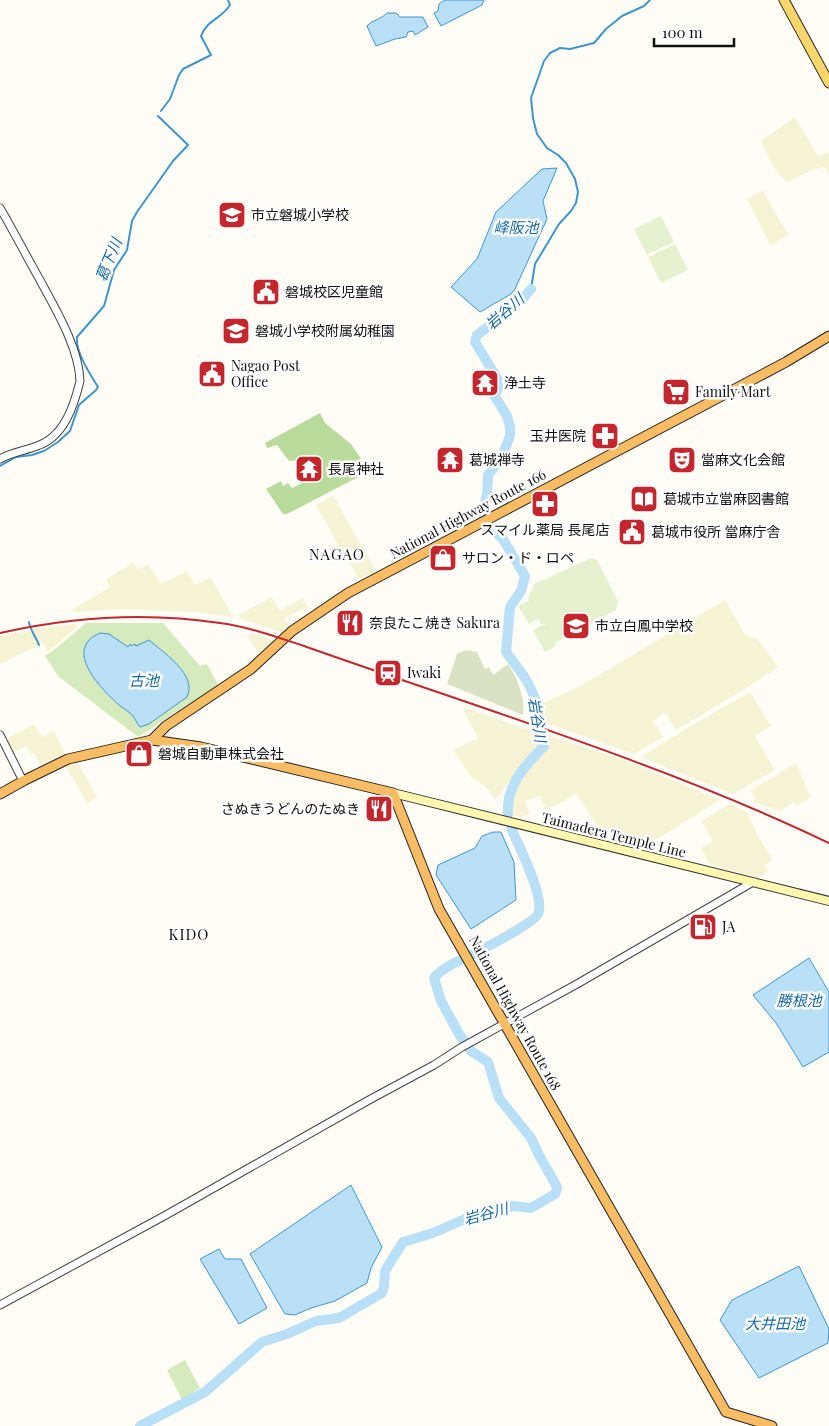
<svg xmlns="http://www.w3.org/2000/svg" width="829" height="1426" viewBox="0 0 829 1426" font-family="'Playfair Display','Noto Sans JP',serif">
  <rect width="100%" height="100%" fill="#fffdf5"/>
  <path fill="#f6f3d4" d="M795 117 818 156 829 152V175L824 167 811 170 787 183 774 168 761 141Z
    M763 190 780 221 789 235 770 245 747 199Z
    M333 495 362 547 345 557 316 505Z
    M363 548 377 573 373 575H366L359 579 346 557Z
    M133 563 138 570 148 564 161 584 187 571 195 585 211 577 233 617 194 612 122 609 73 612V609L110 587 106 579Z
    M272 597 280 611 303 598 308 607 284 618 291 628 284 633 241 619 238 615Z
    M725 600 746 636 758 639 778 667 745 689 676 730 665 713 653 721 663 737 634 754 541 721 539 705 574 689 606 671Z
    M76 624 77 627 48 652 43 643 0 664V636L36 629Z
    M251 633 274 641 259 654 248 636Z
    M750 692 771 726 755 736 775 770 733 794 641 757 689 727Z
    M462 707 535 732 539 736 540 741 535 750 495 800 487 788 475 779 473 780 453 750 478 738Z
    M34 724 42 737 54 731 66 755 41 766 34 753 31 754 26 746 12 753 6 739Z
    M543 734 624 760 720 800 641 849 606 841 576 793 563 802 545 809 540 796 525 801 530 814 519 817 512 816 510 805 517 789 534 760 546 749 547 743Z
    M77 761 97 797 87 803 65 765Z
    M796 763 811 797 797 806 794 802 780 811 753 802 755 797 750 791Z
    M730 804 747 812 758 836 773 860 765 865 768 871 758 878 710 865 701 848 713 841 701 821Z"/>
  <path fill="#d5ebbd" d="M86 623H163L200 666 206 664 208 666 218 685 138 737 58 676 45 656 55 649Z
    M185 1360 200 1388 182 1400 167 1370Z"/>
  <path fill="#b9dc9c" d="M320 413 325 423 351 444 361 459 356 462 362 475 287 514H283L266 489 281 481 283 486 288 483 292 488 304 482 301 475 313 468 309 459 304 462 300 460 289 461 277 445 267 448 265 443Z"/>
  <path fill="#d9e3c4" d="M466 650 477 652 485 669 489 667 493 675 508 664C518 679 525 697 523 715L447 684 457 654Z"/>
  <path fill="#e6f2cf" d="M661 216 674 242 647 255 634 229Z
    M675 244 688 270 661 283 648 257Z
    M591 558 597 560 618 601 616 610 555 643 556 646 545 652 533 630 542 625H545V624H541L538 619 529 624 518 606 529 601 528 598 534 584Z"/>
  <path fill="#b9e0f7" stroke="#3f96cf" d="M445 0H484L482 5 441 26 434 13 438 11 439 4Z
    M387 13H396L400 17H423L428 27 415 35 413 31 408 32 406 37 395 39 376 46 367 26C372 20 380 20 387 13Z
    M557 168 543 201 547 219 515 289 511 294 480 312 451 287 477 259 496 212 542 169Z
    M100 633 109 634 128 647 130 644 132 646 135 644 136 646 149 640C163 652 198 675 187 697L149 724 140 727C136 723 135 717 131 714 127 710 122 708 118 704 101 689 62 649 100 633Z
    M493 832H501L514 862 516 900 471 929 436 875 438 865 475 848 482 836Z
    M809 958 829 992V1052L803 1067 776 1023 753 995Z
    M351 1185 382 1247 371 1268 367 1283 335 1301 311 1308 295 1315 285 1314 250 1254Z
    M219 1249 225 1259H241L267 1308 239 1324 200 1259Z
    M799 1266 829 1329 828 1343 759 1378 720 1320 732 1300Z"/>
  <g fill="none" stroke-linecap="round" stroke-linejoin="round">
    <path stroke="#3f96cf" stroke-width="2" d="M161 111 170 99 179 75 183 69 211 55 201 36C207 20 221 19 230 5L228 0
      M531 289 535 264 559 224 571 211 576 203 578 192 575 179 566 163 558 155 547 148 537 134 533 118 531 98 544 61 550 53 560 48 570 49 594 43 606 29 622 16 644 6 650 0
      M0 466 16 457 32 455 44 451 58 442 70 431 79 405 96 390 98 387C90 374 75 351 77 337L104 306 114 270 127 250 132 221 137 212 173 161 188 145 158 116
      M29 622C30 630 36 637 39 645"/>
    <path stroke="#b9e0f7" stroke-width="10" d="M508 814C506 785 525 766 544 746 540 731 540 717 536 703 531 683 518 668 506 652L510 607 521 591 525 576 503 539 486 525 483 514 487 494 488 475 501 459 510 436V427L507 416 494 395 498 389V380L475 342 477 335 516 306 531 289
      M140 1426 205 1392 262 1342 287 1334 316 1321 339 1318 382 1293 384 1287 385 1271 403 1242 433 1233 465 1219 496 1214 505 1209 513 1206 531 1208 555 1194 557 1189 556 1185 540 1157 531 1138 499 1098 488 1062 471 1051 459 1034 441 1001 434 978C444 966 459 961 473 954 485 948 532 924 538 914 546 899 518 844 511 828"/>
    <defs>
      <path id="tertiary" d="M0 208C14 232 27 257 41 282 56 310 79 348 80 381 74 406 64 437 37 446 24 451 12 452 0 459
        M0 735 23 781
        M0 1305 166 1215 369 1100 434 1065 462 1047 577 984 753 882"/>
      <path id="secondary" d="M393 793 829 901"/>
      <path id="primary" d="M784 0 829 83"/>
      <path id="trunk" d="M152 740 201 747 393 793 439 909 726 1412 772 1426
        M0 794 25 780 68 759 152 740 166 726 251 669 292 631 348 593 786 362 829 336"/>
    </defs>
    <use href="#tertiary" stroke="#444" stroke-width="9"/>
    <use href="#secondary" stroke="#333" stroke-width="10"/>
    <use href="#primary" stroke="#222" stroke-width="11"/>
    <use href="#trunk" stroke="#222" stroke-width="11"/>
    <use href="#tertiary" stroke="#fff" stroke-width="7"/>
    <use href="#secondary" stroke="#fff6b0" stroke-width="8"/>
    <use href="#primary" stroke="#f9d66b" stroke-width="9"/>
    <use href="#trunk" stroke="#f7bc64" stroke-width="9"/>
    <path stroke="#c4262e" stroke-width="2" d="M0 633C71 617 147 612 220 623 249 627 277 637 304 646 479 708 662 763 829 843"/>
  </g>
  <defs>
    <symbol id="school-square" viewBox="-11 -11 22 22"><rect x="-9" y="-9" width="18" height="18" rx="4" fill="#c4262e" stroke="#fff"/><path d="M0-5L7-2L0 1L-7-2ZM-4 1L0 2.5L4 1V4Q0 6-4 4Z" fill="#fff"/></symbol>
    <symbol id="civic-square" viewBox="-11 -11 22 22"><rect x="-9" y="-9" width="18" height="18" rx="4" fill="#c4262e" stroke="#fff"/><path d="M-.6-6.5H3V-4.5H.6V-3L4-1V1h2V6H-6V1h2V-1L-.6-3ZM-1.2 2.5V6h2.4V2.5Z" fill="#fff"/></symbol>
    <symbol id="temple-square" viewBox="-11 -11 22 22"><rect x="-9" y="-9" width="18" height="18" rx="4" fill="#c4262e" stroke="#fff"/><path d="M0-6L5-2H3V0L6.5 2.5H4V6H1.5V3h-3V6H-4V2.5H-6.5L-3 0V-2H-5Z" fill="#fff"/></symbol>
    <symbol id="supermarket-square" viewBox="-11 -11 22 22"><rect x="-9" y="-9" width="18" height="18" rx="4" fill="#c4262e" stroke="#fff"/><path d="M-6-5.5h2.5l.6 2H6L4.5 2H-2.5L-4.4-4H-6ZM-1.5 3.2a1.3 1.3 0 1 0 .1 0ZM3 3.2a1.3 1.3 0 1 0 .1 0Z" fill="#fff"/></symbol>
    <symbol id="pharmacy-square" viewBox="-11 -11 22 22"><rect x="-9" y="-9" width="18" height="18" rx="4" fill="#c4262e" stroke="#fff"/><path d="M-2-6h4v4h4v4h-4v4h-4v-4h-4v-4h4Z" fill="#fff"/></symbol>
    <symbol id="theatre-square" viewBox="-11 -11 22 22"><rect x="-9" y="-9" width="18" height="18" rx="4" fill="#c4262e" stroke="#fff"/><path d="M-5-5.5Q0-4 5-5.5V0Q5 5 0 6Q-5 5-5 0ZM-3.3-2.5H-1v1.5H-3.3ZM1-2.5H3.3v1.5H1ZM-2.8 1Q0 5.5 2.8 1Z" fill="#fff"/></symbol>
    <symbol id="library-square" viewBox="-11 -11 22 22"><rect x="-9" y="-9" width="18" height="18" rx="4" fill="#c4262e" stroke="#fff"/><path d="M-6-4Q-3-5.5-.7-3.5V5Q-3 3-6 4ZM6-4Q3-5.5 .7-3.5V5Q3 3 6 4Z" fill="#fff"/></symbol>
    <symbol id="shop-square" viewBox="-11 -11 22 22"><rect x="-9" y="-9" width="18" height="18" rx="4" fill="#c4262e" stroke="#fff"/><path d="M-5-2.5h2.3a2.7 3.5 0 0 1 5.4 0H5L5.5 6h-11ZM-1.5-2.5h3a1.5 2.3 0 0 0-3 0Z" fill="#fff"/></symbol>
    <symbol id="restaurant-square" viewBox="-11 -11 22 22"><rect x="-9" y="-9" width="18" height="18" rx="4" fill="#c4262e" stroke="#fff"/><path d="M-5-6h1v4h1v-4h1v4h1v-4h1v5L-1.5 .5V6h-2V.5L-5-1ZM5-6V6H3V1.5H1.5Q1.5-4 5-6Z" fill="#fff"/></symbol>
    <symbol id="station-square" viewBox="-11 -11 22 22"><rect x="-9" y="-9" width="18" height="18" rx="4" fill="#c4262e" stroke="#fff"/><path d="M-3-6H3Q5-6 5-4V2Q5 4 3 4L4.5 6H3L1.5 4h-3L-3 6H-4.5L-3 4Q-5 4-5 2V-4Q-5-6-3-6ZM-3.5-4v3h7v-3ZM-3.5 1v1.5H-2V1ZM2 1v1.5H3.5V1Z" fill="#fff"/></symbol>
    <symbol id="fuel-square" viewBox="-11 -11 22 22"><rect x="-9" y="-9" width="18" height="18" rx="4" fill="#c4262e" stroke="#fff"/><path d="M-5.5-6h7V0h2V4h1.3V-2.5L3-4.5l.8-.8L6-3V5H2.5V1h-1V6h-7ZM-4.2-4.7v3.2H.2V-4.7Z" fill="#fff"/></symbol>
  </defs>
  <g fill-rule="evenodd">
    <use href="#school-square" x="216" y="199" width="32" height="32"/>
    <use href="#civic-square" x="250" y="276" width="32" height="32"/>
    <use href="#school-square" x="220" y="315" width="32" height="32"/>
    <use href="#civic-square" x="196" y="358" width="32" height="32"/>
    <use href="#temple-square" x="469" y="367" width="32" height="32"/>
    <use href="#supermarket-square" x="660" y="376" width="32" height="32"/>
    <use href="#pharmacy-square" x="589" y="420" width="32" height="32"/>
    <use href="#temple-square" x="434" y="444" width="32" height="32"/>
    <use href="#theatre-square" x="666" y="444" width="32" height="32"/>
    <use href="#temple-square" x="293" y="453" width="32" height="32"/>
    <use href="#library-square" x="628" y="483" width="32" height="32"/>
    <use href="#pharmacy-square" x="529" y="488" width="32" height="32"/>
    <use href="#civic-square" x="616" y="516" width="32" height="32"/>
    <use href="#shop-square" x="427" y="542" width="32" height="32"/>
    <use href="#restaurant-square" x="334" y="607" width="32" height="32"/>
    <use href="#school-square" x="560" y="610" width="32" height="32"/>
    <use href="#station-square" x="372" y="657" width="32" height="32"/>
    <use href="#shop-square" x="123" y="738" width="32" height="32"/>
    <use href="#restaurant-square" x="363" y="793" width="32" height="32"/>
    <use href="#fuel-square" x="687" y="911" width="32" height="32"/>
  </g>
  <g text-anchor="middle" stroke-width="5" stroke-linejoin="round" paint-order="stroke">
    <g font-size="14" fill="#111" stroke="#fff" text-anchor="start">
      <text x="251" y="220">市立磐城小学校</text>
      <text x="285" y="297">磐城校区児童館</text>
      <text x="255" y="336">磐城小学校附属幼稚園</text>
      <text x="231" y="371">Nagao Post<tspan x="231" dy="16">Office</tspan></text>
      <text x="504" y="388">浄土寺</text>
      <text x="695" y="397">Family Mart</text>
      <text x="586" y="441" text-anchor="end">玉井医院</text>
      <text x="469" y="465">葛城禅寺</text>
      <text x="701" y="465">當麻文化会館</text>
      <text x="328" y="474">長尾神社</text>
      <text x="663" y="504">葛城市立當麻図書館</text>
      <text x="545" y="535" text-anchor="middle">スマイル薬局 長尾店</text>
      <text x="651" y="537">葛城市役所 當麻庁舎</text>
      <text x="462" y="563">サロン・ド・ロペ</text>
      <text x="369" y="628">奈良たこ焼き Sakura</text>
      <text x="595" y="631">市立白鳳中学校</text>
      <text x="407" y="678">Iwaki</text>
      <text x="158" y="759">磐城自動車株式会社</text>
      <text x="360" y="814" text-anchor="end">さぬきうどんのたぬき</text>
      <text x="722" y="932">JA</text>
    </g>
    <g font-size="14" fill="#111" stroke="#fff">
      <text transform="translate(468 514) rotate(-28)" y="5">National Highway Route 166</text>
      <text transform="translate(614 835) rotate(14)" y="5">Taimadera Temple Line</text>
      <text transform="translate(515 1013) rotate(61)" y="5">National Highway Route 168</text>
    </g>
    <g font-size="15" font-style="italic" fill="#1768a6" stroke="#fff">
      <text x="516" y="233">峰阪池</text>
      <text transform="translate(109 260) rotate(-68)" y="5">葛下川</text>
      <text transform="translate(505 312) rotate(-41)" y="5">岩谷川</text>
      <text x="144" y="686">古池</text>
      <text transform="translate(537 720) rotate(81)" y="5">岩谷川</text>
      <text x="799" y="1006">勝根池</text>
      <text transform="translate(486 1214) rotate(-15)" y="5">岩谷川</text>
      <text x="775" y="1329">大井田池</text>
    </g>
    <g font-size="15" letter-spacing="1" fill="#111" stroke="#fff">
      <text x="337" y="560">NAGAO</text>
      <text x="189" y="940">KIDO</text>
    </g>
  </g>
  <path d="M654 38v8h80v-8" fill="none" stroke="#111111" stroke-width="2.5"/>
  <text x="662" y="38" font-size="15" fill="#111111" stroke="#ffffff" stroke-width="4" paint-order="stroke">100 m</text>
</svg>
